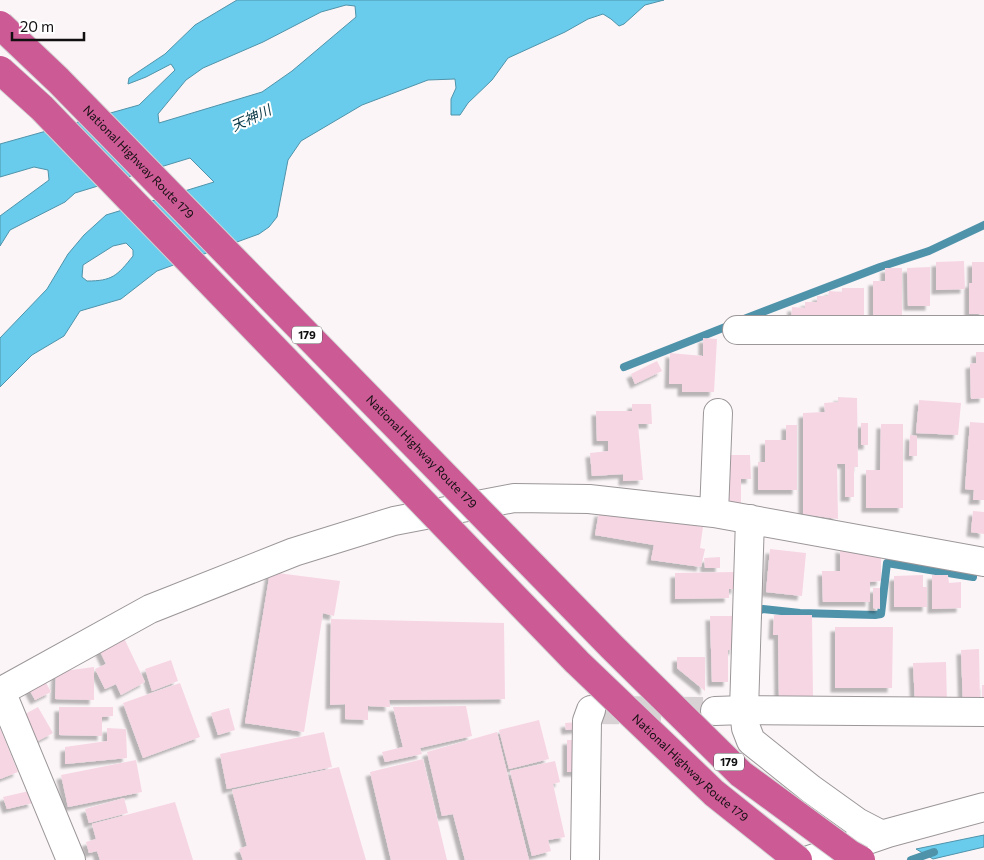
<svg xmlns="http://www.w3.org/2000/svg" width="984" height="860" viewBox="0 0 984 860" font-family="Commissioner,'Noto Sans JP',sans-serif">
  <defs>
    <filter id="shadow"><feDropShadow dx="-4.5" dy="4.5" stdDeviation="1" flood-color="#0004"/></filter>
  </defs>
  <rect width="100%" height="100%" fill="#fbf5f7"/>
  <path fill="#69ccec" stroke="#4f93aa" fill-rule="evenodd" d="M237 0H664L645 5 624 24 619 26 611 19 603 14 588 19 565 32 508 58 492 80 468 103 460 115H451V99L456 88 455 79 428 80 362 105 301 141 288 160 277 217 269 227 259 234 157 271 121 299 80 311 64 336 32 355 0 387V338L47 289 68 254 84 235 106 215 214 182 190 158 75 193 65 202 10 230 0 246V216L49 180 48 170 34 167 0 177V144L139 105 175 70 171 64 146 77 128 84 129 78 165 54 195 25ZM346 5 355 6 356 17 292 71 262 92 159 123 158 114 186 80 203 68 263 42 321 12ZM126 243 133 250V256C117 276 112 281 87 281L82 277 83 265 113 246Z
    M984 835V847L933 859 916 849Z"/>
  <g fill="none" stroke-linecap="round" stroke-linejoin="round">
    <path stroke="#4f93aa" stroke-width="8" d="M744 319 880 267 929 251 984 225
      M624 367 733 324
      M758 617V611L763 609 800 613 875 615 881 614 887 563 973 577
      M911 860 934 852"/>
  </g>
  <path fill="#f7d6e4" filter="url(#shadow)" d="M964 261 965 289 936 290V262Z
    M972 262H984V319H982L981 314H969V283H972Z
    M930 267V306H908L907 268Z
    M885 268H902V318H873V281H885Z
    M842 288H864V320H791L792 307 805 308V302H817V296H828L829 291 842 292Z
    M703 338 717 339 714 392H682V384H669L670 353 703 356Z
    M976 352H984V398L971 399 970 364 976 363Z
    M657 361 662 371 635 384 631 374Z
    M838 397 857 398 858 467H854V497H845V464H837L838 519 803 514V413L825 412 824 403 838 402Z
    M919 400 961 403 958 435 916 433Z
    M632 404H651L652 424H638L643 480 623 481V474L592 476 590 453 608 451V441H597L596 411H632Z
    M970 422 984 423V500H973L974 490 965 489Z
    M861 423H868V445H861Z
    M881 424H903V508H866V470H880Z
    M786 425H797V490H758V462H765V440H786Z
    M910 435 917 436V456H909Z
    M726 455H750L751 479H741V503H726Z
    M973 511 984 512V534L971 532Z
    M599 512 658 521 664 516 679 519 682 524 703 527 700 548 705 549 701 567 651 560 654 545 595 535Z
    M840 548 881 556V581L870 582V602H823L822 571H840Z
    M770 549 806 553 802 596 766 592Z
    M720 557V568H705L704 558Z
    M270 572 340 581 334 616 323 613 304 732 245 723Z
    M735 572 736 589H729V598L675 599V573Z
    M923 575V587H927V607H894V576Z
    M932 575H948L949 583 961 582V608L932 609Z
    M873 588H880V609L873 608Z
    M774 615H812L813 697H779L778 635H773Z
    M710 616H733L734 650H728V682H712Z
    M331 619 504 623 505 699 389 700 390 707 368 706V720L345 719V704L330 705Z
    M835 627H893L892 688H835Z
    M123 636 145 682 121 695 116 684 105 689 95 669 106 664 99 649Z
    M979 649 980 705 963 706 961 650Z
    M677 657H705V691L677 668Z
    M171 660 178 681 152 691 145 669Z
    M946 662 947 704H915L913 663Z
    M94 667V700L55 699 56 672Z
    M44 679 51 692 35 700 28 687Z
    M180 683 200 737 143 758 123 703Z
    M982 685H984V705H982Z
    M466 706 472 736 420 748 422 754 385 762 382 752 403 747 393 707Z
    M38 707 53 733 32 744 18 718Z
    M59 707H113V716L102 717V736L59 735Z
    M229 708 235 730 218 735 211 713Z
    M539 720 549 759 509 769 499 730Z
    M578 722V729L566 730 565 723Z
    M0 728 18 772 0 779Z
    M107 728 126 729 127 758 65 764V747L107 741Z
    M324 732 332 767 227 789 220 754Z
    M497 732 529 860H465L453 814 442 816 427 752Z
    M567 740H577L578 772H567Z
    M423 759 447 860H391L370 772Z
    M136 760 142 792 68 807 61 775Z
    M555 761 560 782 553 784 565 837 548 840 551 851 532 856 510 771Z
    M339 767 366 860H243L239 849 247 846 232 790Z
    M29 791 33 803 7 809 3 797Z
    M124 798 128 813 89 823 85 809Z
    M175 802 193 860H100L97 851 89 853 86 842 96 839 92 824Z"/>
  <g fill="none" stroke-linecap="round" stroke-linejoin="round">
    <path stroke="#d8d2d4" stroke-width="28" stroke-dasharray="28 14" stroke-linecap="butt" d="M591 710 715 711"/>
    <defs>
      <path id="minor" d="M737 330H984
        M714 513 718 413
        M750 519 744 710 746 728 751 741 811 789 857 822 882 835
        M1 691 71 860
        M0 692 150 609 294 552 394 521 514 498 589 499 714 513 984 562
        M715 711 744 710 984 712
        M585 860 587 721 591 710
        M809 860 888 833 984 807"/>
    </defs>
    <use href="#minor" stroke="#9b9698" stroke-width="30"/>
    <use href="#minor" stroke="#fff" stroke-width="28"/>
    <defs>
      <g id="highway-bridge">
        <path id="s1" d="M0 25 58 80 612 647 741 774 850 854 861 860"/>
        <path id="s2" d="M0 70 42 108 577 662 714 793 798 860"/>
      </g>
    </defs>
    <use href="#highway-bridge" stroke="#d4d4d4" stroke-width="30" stroke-linecap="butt"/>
    <use href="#highway-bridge" stroke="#cc5a95" stroke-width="28"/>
  </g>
  <g text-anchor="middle" stroke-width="4" stroke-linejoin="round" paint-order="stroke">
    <g fill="#fff" stroke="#585758" stroke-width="1">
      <rect x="292" y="326.5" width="30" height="17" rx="4"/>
      <rect x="714" y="753.5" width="30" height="17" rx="4"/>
    </g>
    <g font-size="11" font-weight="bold" fill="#110f10">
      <text x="307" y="339">179</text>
      <text x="729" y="766">179</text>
    </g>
    <g font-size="12" fill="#110f10" stroke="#fff">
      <text dy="4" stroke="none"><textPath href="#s1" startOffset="195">National Highway Route 179</textPath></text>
      <text dy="4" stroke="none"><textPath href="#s1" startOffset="600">National Highway Route 179</textPath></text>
      <text dy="4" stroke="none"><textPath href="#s2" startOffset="982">National Highway Route 179</textPath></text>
    </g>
    <g font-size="14" font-style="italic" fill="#0b3947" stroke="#fff">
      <text transform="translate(251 118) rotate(-25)" y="5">天神川</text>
    </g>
  </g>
  <path d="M12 32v8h72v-8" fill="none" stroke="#110f10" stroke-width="2.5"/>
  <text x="20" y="32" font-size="15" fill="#110f10" stroke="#ffffff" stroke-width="4" paint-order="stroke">20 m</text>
</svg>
